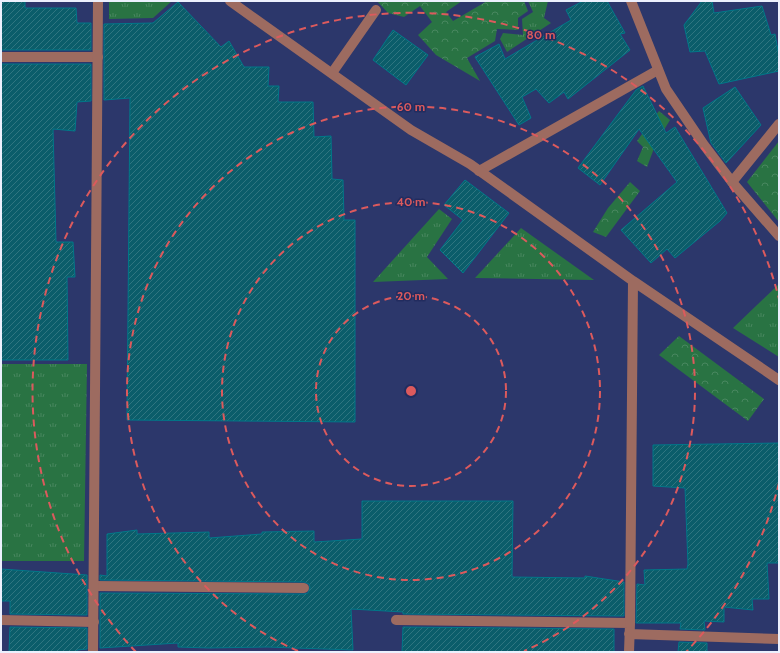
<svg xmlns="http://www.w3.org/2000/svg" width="780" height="653" viewBox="0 0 780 653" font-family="Cabin,sans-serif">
  <defs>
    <pattern id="grass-tufts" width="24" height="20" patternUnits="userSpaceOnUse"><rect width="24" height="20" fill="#297343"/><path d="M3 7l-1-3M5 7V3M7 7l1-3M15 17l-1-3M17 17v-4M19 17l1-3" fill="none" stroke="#48875f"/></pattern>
    <pattern id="forest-crowns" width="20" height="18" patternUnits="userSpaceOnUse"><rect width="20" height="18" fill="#297343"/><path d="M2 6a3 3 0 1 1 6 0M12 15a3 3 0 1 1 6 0" fill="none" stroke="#48875f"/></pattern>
    <pattern id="building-hatch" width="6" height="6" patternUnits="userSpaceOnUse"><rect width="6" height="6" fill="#0b5d6a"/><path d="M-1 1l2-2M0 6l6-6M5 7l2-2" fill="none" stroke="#2f7580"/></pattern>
  </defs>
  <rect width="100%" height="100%" fill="#2c376b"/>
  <path fill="url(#grass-tufts)" d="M109 1H172L153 18 109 19Z
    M528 1H548L544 18 551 23 507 52 500 39 503 33 523 35 522 19 533 12Z
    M439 209 452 219 427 257 448 279 373 282Z
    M521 228 594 280 475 278Z
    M779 284V357L733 328Z
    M1 364H87L84 561H1Z"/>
  <path fill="url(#forest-crowns)" d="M377 1H462L446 12 453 21 487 1H524L528 11 518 18V30L497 29 495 41 467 58 480 81 436 55 418 35 432 22 420 6 404 17 388 13Z
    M659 111 670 120 656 143 647 167 637 161 643 147 637 141Z
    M779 141V222L747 182Z
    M630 182 640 191 606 237 593 232 608 208Z
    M679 336 764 399 748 421 659 355Z"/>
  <path fill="url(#building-hatch)" stroke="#007889" d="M1 1H25V8H76L77 23H91V50H1Z
    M583 1H607L625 33 620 34 630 50 568 99 564 92 549 103 536 89 522 97 531 118 519 125 475 57 499 44 505 59 571 20 566 10Z
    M702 1H712L714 13 762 6 771 35 775 34 779 56V71L719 84 705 51 690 52 684 25Z
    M178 2 221 47 229 41 244 67H269L268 86H279L278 102H313L314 137 331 136 332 179 343 180 344 220H355V422L127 420 130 98 104 100V24L153 23Z
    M393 30 428 55 406 85 373 60Z
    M1 64H91V101L77 102 75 131 53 129 56 242H73L75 277H67L68 360H1Z
    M643 86 666 133 675 127 727 213 720 221 675 258 667 249 651 263 621 230 677 182 639 129 600 185 578 168 636 90Z
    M735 87 761 125 726 163 711 143 703 108Z
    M465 180 509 213 463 273 440 250 463 220 444 205Z
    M779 443V563H767L769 599H752L753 610 724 607V622L704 621 705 630 680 629 681 623H636L637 584 645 585 644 570 687 569 688 564 685 488 653 486V445Z
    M362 501H513L512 577 585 578V576L624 582V616L403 614V612L351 609 353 650 267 647 209 648 178 647V643L100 648V593L304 594 308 593 310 588 309 584 304 582 100 580V575L107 576V534L137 530V534L209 532V538L262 534V532L314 531V542L362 539Z
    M1 569 87 575V615L10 614V601H1Z
    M10 627 87 628V649L77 650V652H9Z
    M403 627 614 629V652H402Z
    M679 642 707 643V652H678Z"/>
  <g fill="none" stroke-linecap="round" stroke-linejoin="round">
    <path stroke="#9d6b60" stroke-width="10" d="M1 57H98
      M332 73 376 10
      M479 171 658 70
      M732 182 779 124
      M94 586 304 588
      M1 620 94 622
      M396 620 630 623 629 652
      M629 634 779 639"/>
    <path stroke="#9d6b60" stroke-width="10" d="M230 1 411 130 470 164 633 281 779 380
      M631 1 666 89 704 145 732 182 779 236
      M630 623 633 281
      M93 652 98 1"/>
  </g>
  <g fill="none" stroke="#dc5a5d" stroke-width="2" stroke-dasharray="7 5">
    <circle cx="411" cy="391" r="95"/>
    <circle cx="411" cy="391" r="189"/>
    <path d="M298 651A284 284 0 1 1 524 651"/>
    <path d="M779 483A379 379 0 0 1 686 652M136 652A379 379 0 1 1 779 299"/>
  </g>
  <circle cx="411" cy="391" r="6" fill="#dc5a5d" stroke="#222c5f" stroke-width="2"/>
  <g font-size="12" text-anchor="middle" font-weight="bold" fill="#dc5a5d" stroke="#222c5f" stroke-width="3" stroke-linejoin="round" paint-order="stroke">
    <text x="541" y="39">80 m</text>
    <text x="411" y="111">60 m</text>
    <text x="411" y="206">40 m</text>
    <text x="411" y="300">20 m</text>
  </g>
  <rect width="780" height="653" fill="none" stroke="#ecf0fd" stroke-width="4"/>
</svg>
